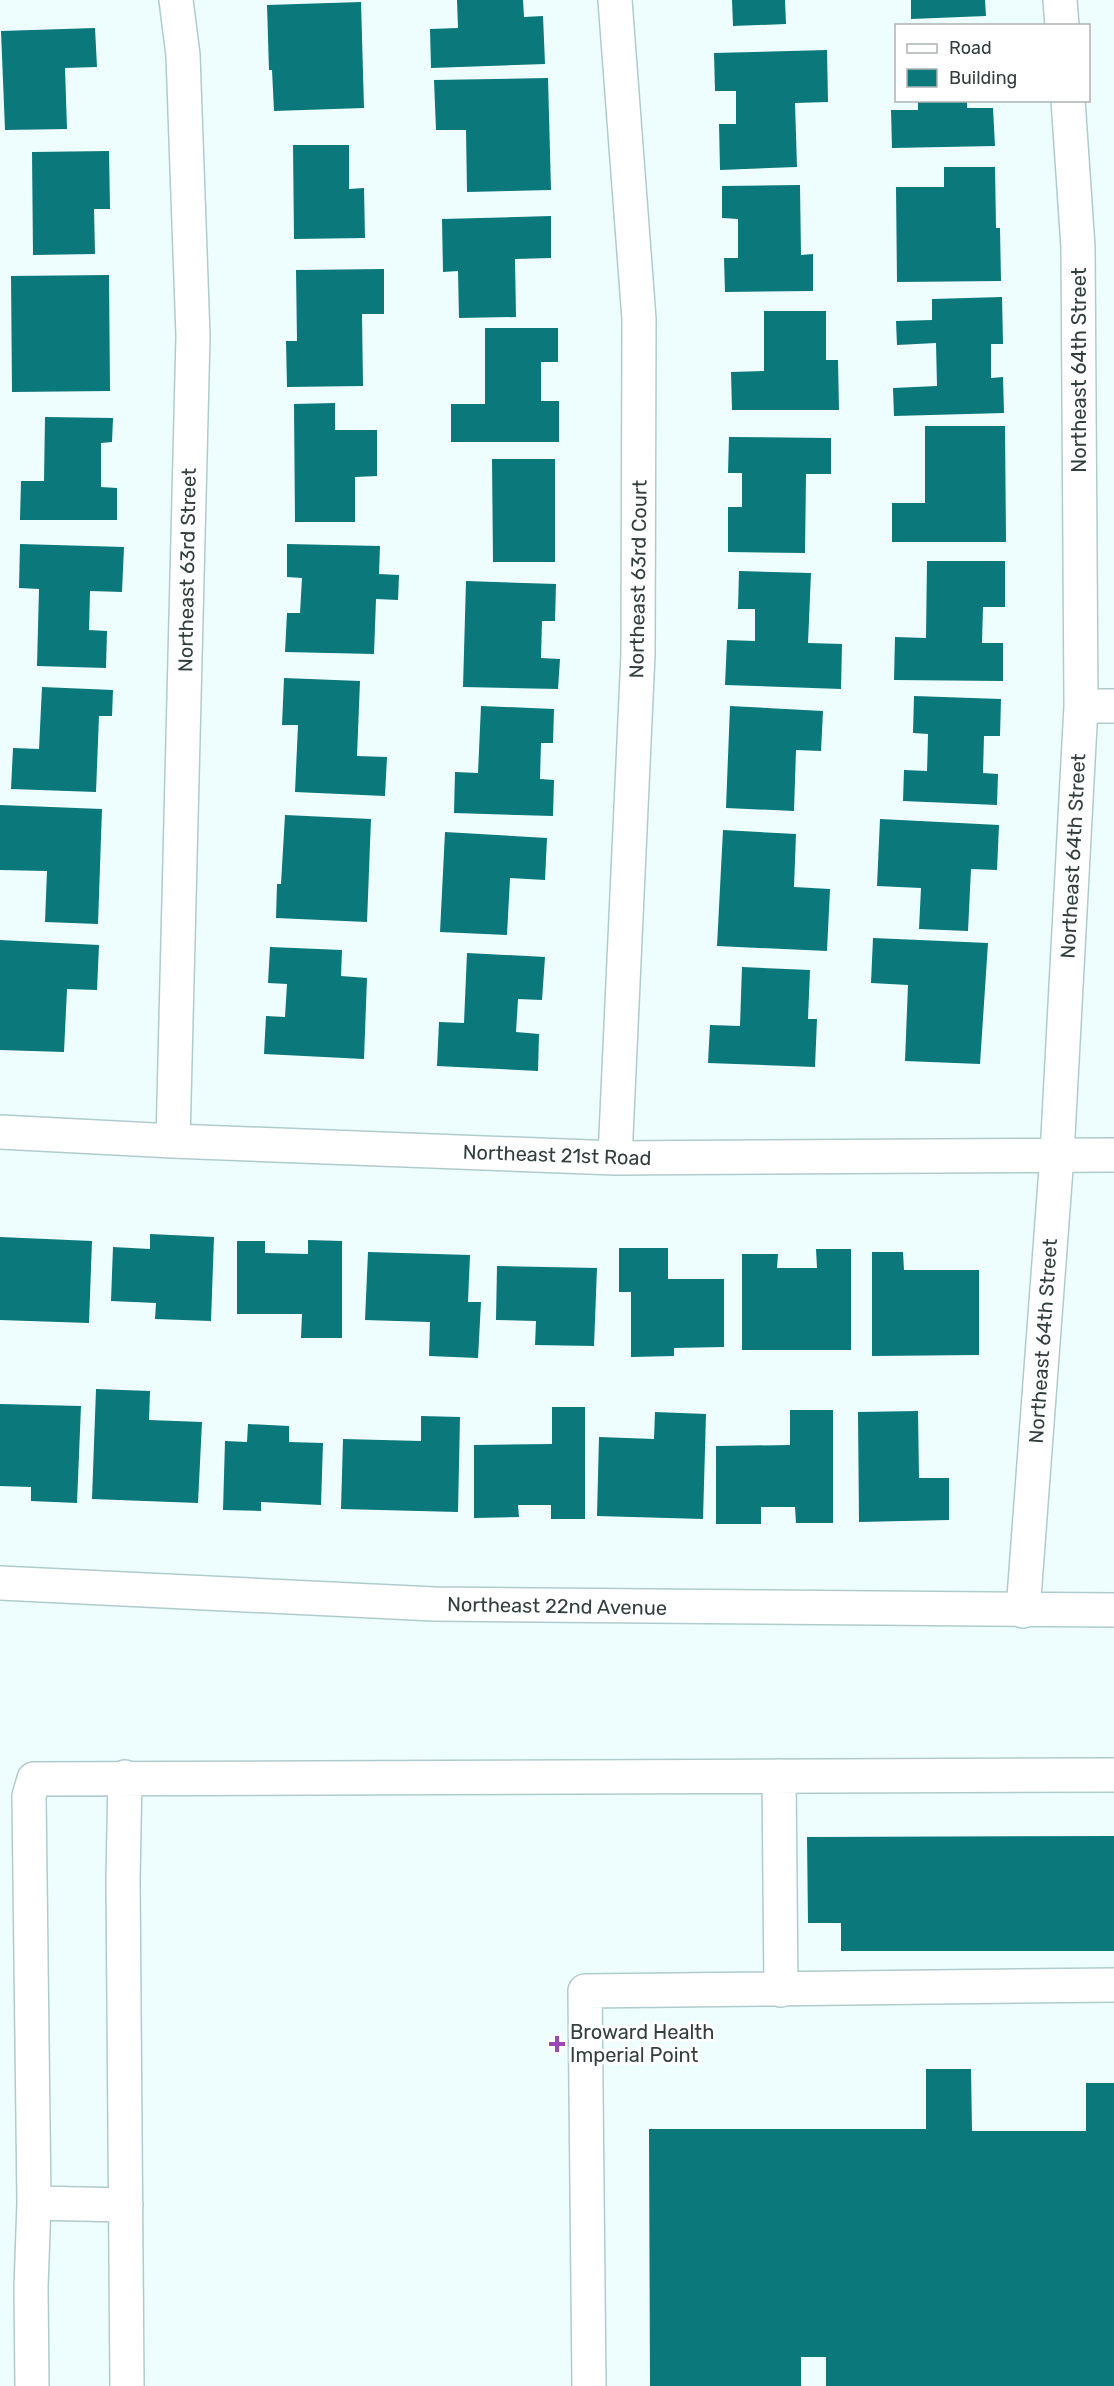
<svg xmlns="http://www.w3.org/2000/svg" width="1114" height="2386" viewBox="0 0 1114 2386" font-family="Rubik,sans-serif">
  <rect width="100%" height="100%" fill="#eefeff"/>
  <path fill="#0b787b" d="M457 0H523L524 17 543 16 545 64 431 68 430 29 458 28Z
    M732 0H785L786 24 733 26Z
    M911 0H985L986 16 911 19Z
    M361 2 364 108 274 111 272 70H269L267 5Z
    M95 28 97 67 65 68 67 129 5 130 1 31Z
    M827 50 828 102 795 103 797 167 720 170 719 124H736V91H715L714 53Z
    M548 78 551 190 467 192 466 130H436L434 80Z
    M918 100H967V108H993L995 146 892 148 891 110H918Z
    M293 145H349V189L364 188 365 238 294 239Z
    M109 151 110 209H94L95 254 33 255 32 152Z
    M944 167H995L996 228H1000L1001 281 897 282 896 187H944Z
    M800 185 801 255 813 254V291L725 292 724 258H738V219L722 218V186Z
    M551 216V258L515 259 516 317 459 318 458 271 443 272 442 219Z
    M384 269V314H362L363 386 287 387 286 341H297L296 270Z
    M109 275 110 391 12 392 11 276Z
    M1002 297 1003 344H991V378L1003 377 1004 413 894 416 893 388 937 386 936 343 897 345 896 321 932 320V299Z
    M764 311H826V360H838L839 410H732L731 372 764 371Z
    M485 328H558V362H541V401H559V442H451V404H485Z
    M335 403V430H377V476L355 477V522H295L294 404Z
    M45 417 113 418 112 442 101 443V487L117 488V520H20L21 481H44Z
    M925 426H1005L1006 542H892V503H925Z
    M729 437 831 438V474H806L805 553 728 552V507H742V473H728Z
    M492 459H555V562H493Z
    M20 544 124 547 122 592 90 591 89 630 107 631 106 668 37 666 39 589 19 588Z
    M287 544 380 546 379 574 399 575 398 600 376 599 374 654 285 652 287 613H300L302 578 287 577Z
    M927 561H1005V607H983L982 643H1003V681L894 680 895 637 926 638Z
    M739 571 811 573 808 643 842 644 841 689 725 685 727 640 755 641V609H738Z
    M466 581 556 584 555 621H542L541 658 560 659 558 689 463 687Z
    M284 678 360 681 357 756 387 757 385 796 295 792 298 725H282Z
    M42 687 113 690 112 716H99L96 792 11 789 13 748 39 749Z
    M914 696 1001 699 1000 736H984L983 773 998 774 997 805 903 801 904 770 927 771 928 734 913 733Z
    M481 706 554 709 553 743H541L540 779 554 780 553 816 454 813 455 772 478 773Z
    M730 706 823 711 821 751 796 750 794 811 726 808Z
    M0 805 102 809 98 924 45 922 47 871 0 870Z
    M285 815 371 819 367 922 276 918 277 884H281Z
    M880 819 999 825 997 870 971 869 968 931 919 929 921 888 877 886Z
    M723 830 796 834 794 887 830 889 827 951 717 946Z
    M445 832 547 838 545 880 510 878 507 935 440 932Z
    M873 938 988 943 980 1064 905 1061 908 985 871 983Z
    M0 940 99 945 97 990 67 989 64 1052 0 1050Z
    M270 947 342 950 341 976 367 978 364 1059 264 1054 266 1016 285 1017 287 984 268 983Z
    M467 953 545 957 542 1000 518 999 516 1032 539 1034 538 1071 437 1066 439 1022 464 1023Z
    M742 967 810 970 808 1019H817L815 1067 708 1063 710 1025 740 1026Z
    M150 1234 214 1237 211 1321 155 1319 156 1303 111 1301 113 1247 150 1249Z
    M0 1237 92 1241 89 1323 0 1320Z
    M308 1240 342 1241V1338H301L302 1314H237V1241H265V1253L308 1254Z
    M619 1248H668V1279H724V1347L674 1348V1356L631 1357V1292H619Z
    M816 1249H851V1350H742V1254H778L777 1268H817Z
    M368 1252 470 1255 468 1302H481L478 1358 429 1356 430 1322 365 1320Z
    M872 1252H903L904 1270H979V1355L872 1356Z
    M497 1266 597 1268 594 1346 535 1345 536 1321 496 1320Z
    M96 1389 150 1391 149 1420 202 1422 198 1503 92 1499Z
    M0 1404 81 1406 77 1503 31 1501V1487L0 1486Z
    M552 1407H585V1519H551V1505H518L519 1517 474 1518V1445L552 1444Z
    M790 1410H833V1523H796L795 1507H761V1524H716V1446L790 1445Z
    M918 1411 919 1478H949V1520L859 1522 858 1412Z
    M655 1412 706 1414 703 1519 597 1516 599 1437 654 1439Z
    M421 1416 460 1417 458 1512 341 1509 343 1439 421 1441Z
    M248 1424 289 1426V1442L323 1443 321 1505 261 1502V1511L223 1510 225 1441 247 1442Z
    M1114 1836V1951H841V1923H808L807 1837Z
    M926 2069H971L972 2131H1086V2083H1114V2386H826V2357H801V2386H650L649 2129H926Z"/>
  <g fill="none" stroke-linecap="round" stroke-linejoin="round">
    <defs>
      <path id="minor" d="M1060 0 1062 26
        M1081 706H1114
        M0 1132 173 1141 615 1158 1114 1155
        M173 1141 193 336 183 55 176 0
        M615 1158 638 654 639 319 615 0
        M0 1583 434 1604 1114 1610
        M1023 1611 1057 1155 1081 706 1078 247 1068 100
        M779 1776 781 1990
        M125 1777 123 1879 127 2386
        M126 2205 34 2203 29 1796 34 1779 1114 1775
        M32 2386 31 2287 34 2203
        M589 2386 585 1991 1114 1985"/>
    </defs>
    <use href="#minor" stroke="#b1cbcc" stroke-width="36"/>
    <use href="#minor" stroke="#fff" stroke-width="33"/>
  </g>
  <path fill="#9d47b5" stroke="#fff" stroke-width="2" d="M554 2035h6v6h6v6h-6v6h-6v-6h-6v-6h6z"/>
  <g text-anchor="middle" stroke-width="6" stroke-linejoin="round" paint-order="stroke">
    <g font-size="20" fill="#333e3e" stroke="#fff">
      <text transform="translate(1079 370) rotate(-90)" y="7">Northeast 64th Street</text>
      <text transform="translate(187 570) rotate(-89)" y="7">Northeast 63rd Street</text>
      <text transform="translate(638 579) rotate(-89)" y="7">Northeast 63rd Court</text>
      <text transform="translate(1073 856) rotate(-87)" y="7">Northeast 64th Street</text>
      <text transform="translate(557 1155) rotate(2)" y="7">Northeast 21st Road</text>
      <text transform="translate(1043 1341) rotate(-86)" y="7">Northeast 64th Street</text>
      <text transform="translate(557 1606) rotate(1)" y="7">Northeast 22nd Avenue</text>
    </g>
    <g font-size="20" fill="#333e3e" stroke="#fff" text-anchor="start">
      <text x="570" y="2039">Broward Health<tspan x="570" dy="23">Imperial Point</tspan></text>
    </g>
  </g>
  <rect x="895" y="24" width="195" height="78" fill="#ffffff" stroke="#adb2b2" stroke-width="1.5"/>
  <rect x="907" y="44" width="30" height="9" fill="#ffffff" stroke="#adb2b2" stroke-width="1.5"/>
  <text x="949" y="54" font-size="18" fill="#333e3e">Road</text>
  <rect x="907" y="69" width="30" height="18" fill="#0b787b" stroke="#adb2b2" stroke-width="1.5"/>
  <text x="949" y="84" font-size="18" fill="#333e3e">Building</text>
</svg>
